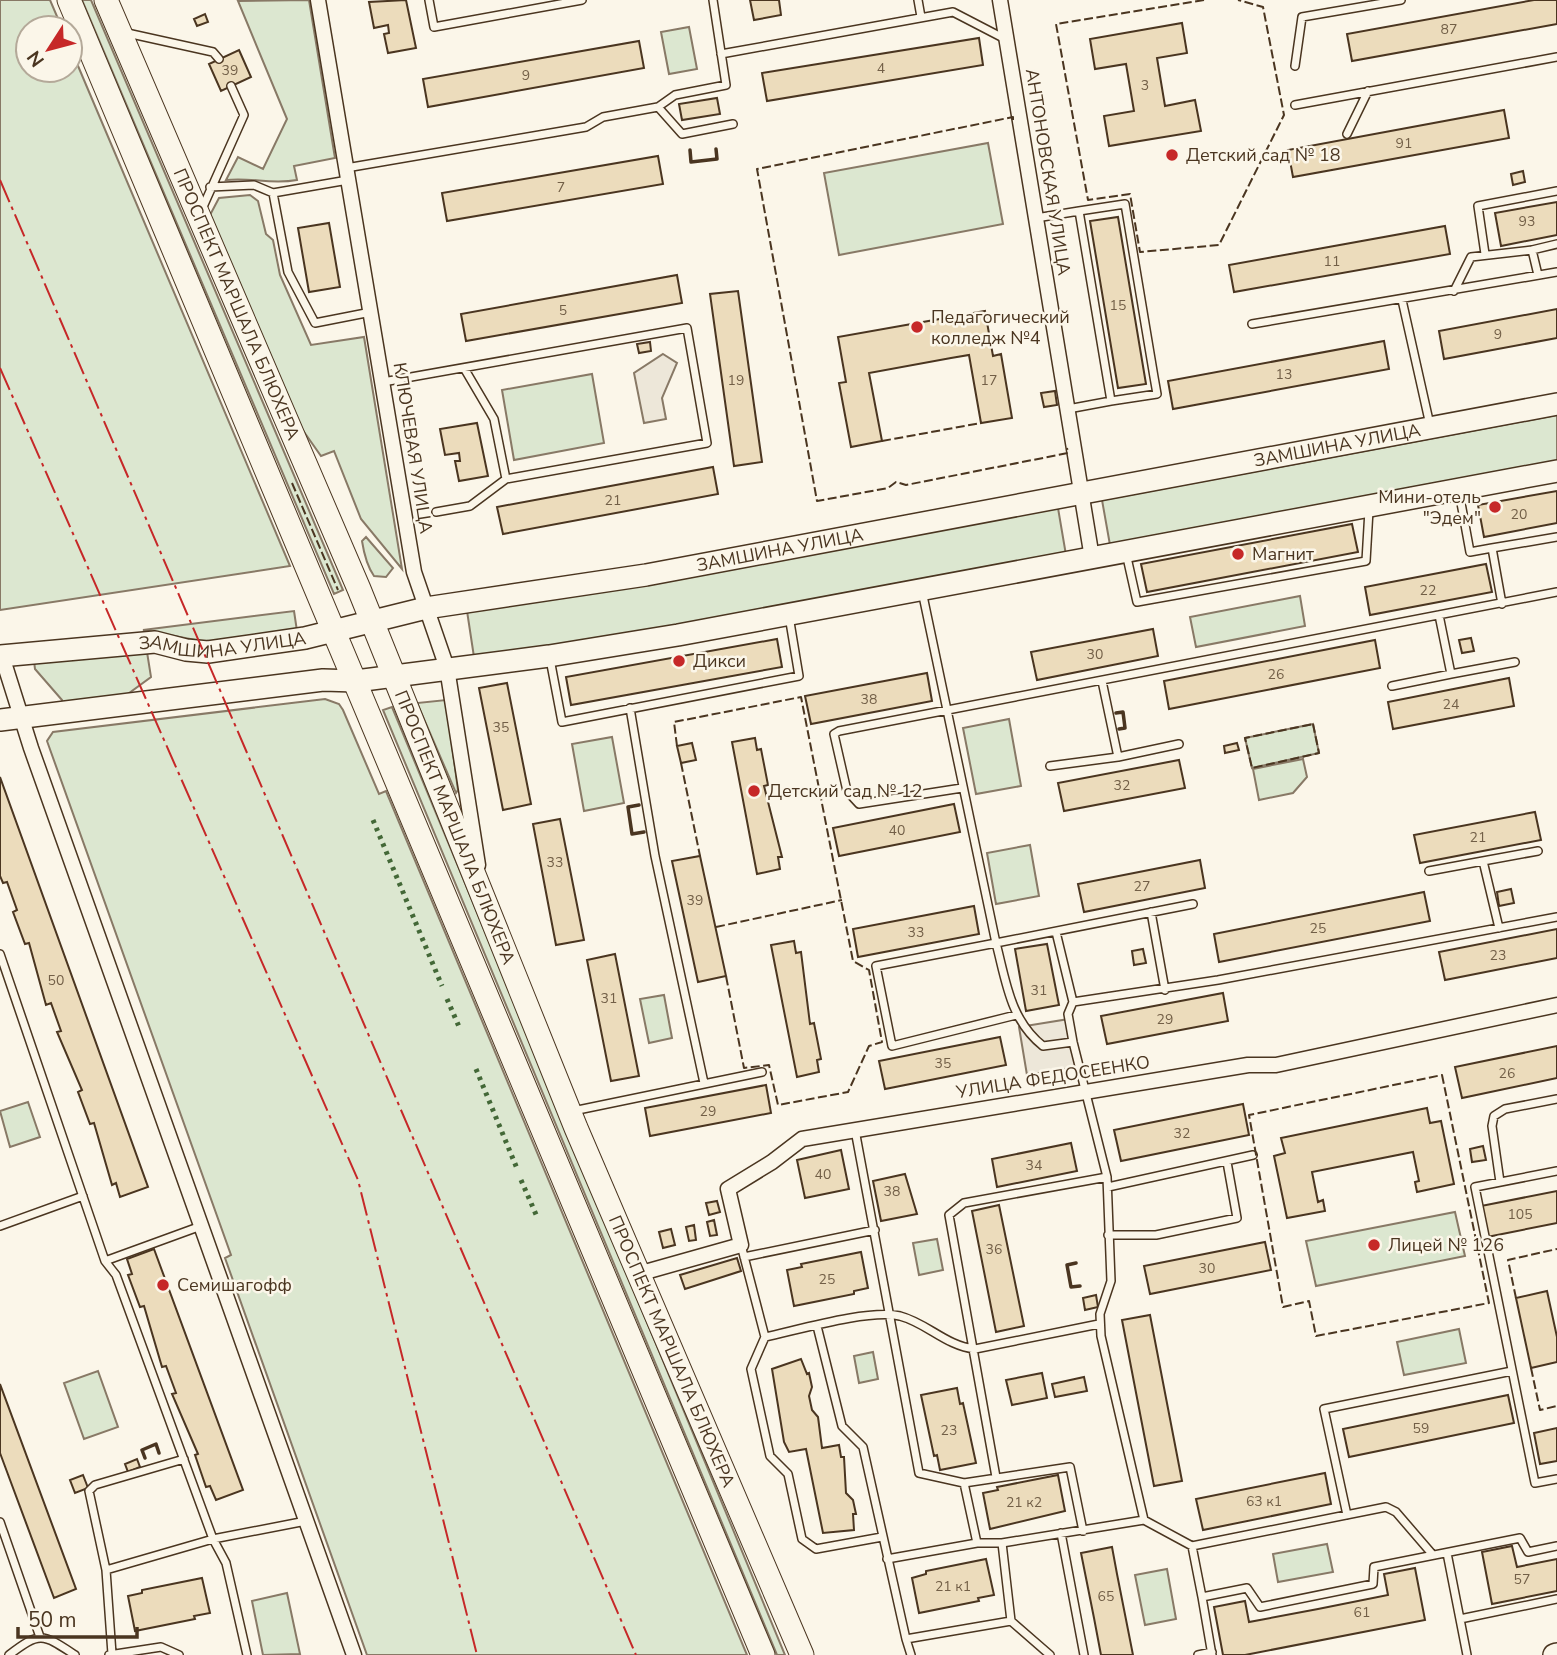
<svg xmlns="http://www.w3.org/2000/svg" width="1557" height="1655" viewBox="0 0 1557 1655" font-family="'Nunito Sans',sans-serif">
  <rect width="100%" height="100%" fill="#fbf6e9"/>
  <path fill="#dce7d0" stroke="#887966" stroke-width="2" d="M0 0H50L62 28H28V70H70V47L290 566 0 610Z
    M82 0H91L343 590 334 594Z
    M309 0 335 158 294 166 297 180C270 185 253 177 226 180L238 157 263 169 287 119 238 1Z
    M689 27 697 69 669 74 661 32Z
    M988 143 1003 224 839 255 824 173Z
    M250 195 258 201 266 234 273 240 280 275 311 345 364 337 402 569 361 519 334 451 321 456 302 429 210 215 219 198Z
    M592 374 604 443 514 460 502 390Z
    M1557 415V462L1110 545 1102 500Z
    M1058 508 1066 555 666 628 474 657 467 611Z
    M366 537 393 568 386 577 374 576C367 566 364 554 362 541Z
    M1300 596 1305 626 1196 647 1190 617Z
    M294 611 297 631 206 642 143 630Z
    M147 652 151 677 125 696 63 705 62 700 35 669 34 661Z
    M325 699 339 704 343 710 379 794 386 791 747 1655H367L225 1258 231 1255 47 741 53 732Z
    M446 700 458 790 456 793 417 703Z
    M392 707 785 1655H777L383 710Z
    M1009 719 1021 786 976 794 963 728Z
    M1313 724 1319 753 1252 768 1245 738Z
    M612 737 624 803 584 811 572 744Z
    M1303 759 1307 777 1293 793 1259 800 1253 769Z
    M1030 845 1039 896 996 904 987 853Z
    M664 995 672 1038 649 1043 640 999Z
    M28 1102 40 1137 10 1147 0 1111Z
    M1455 1212 1465 1256 1316 1286 1306 1241Z
    M937 1239 943 1270 919 1275 913 1243Z
    M1459 1329 1466 1363 1404 1375 1397 1342Z
    M873 1352 878 1379 859 1383 854 1356Z
    M98 1371 118 1427 84 1439 64 1383Z
    M1327 1544 1333 1572 1278 1582 1273 1554Z
    M1167 1569 1176 1619 1145 1625 1135 1575Z
    M287 1593 300 1654 263 1655 252 1601Z"/>
  <path fill="#ede7d9" stroke="#887966" stroke-width="2" d="M663 354 677 363 662 398 666 419 644 423 634 373Z
    M1069 1019 1077 1067 1027 1075 1019 1027Z"/>
  <path fill="#ecdcbc" stroke="#4a3520" stroke-width="2" d="M406 0 416 48 388 53 384 34 389 33 388 25 374 28 369 2Z
    M750 0H779L781 15 754 20Z
    M1534 0H1557V24L1352 61 1347 34Z
    M205 14 208 22 197 26 194 19Z
    M1182 23 1187 53 1157 58 1165 106 1195 100 1201 131 1109 146 1104 116 1134 111 1126 64 1095 69 1090 39Z
    M979 38 983 65 767 101 762 73Z
    M639 41 644 68 428 107 423 79Z
    M239 50 251 77 221 91 209 64Z
    M717 98 720 114 682 120 679 104Z
    M1504 110 1509 138 1293 177 1288 150Z
    M658 156 663 184 447 221 442 193Z
    M1523 171 1525 182 1513 185 1511 174Z
    M1557 202V235L1501 246 1495 213Z
    M1118 217 1146 384 1118 388 1090 221Z
    M329 223 340 287 309 292 298 228Z
    M1445 226 1450 254 1234 292 1229 265Z
    M677 275 682 303 466 341 461 314Z
    M738 291 762 462 734 466 710 294Z
    M1557 309V338L1444 359 1439 331Z
    M985 311 993 356 1001 354 1012 418 981 423 969 355 951 358 869 373 882 441 851 447 839 383 846 382 838 337Z
    M1384 341 1389 369 1173 409 1168 381Z
    M650 342 651 351 639 353 637 344Z
    M1055 391 1057 405 1044 407 1041 393Z
    M477 423 488 476 459 481 455 461H460L459 453 445 455 440 429Z
    M713 467 718 494 503 534 497 507Z
    M1557 491V523L1484 537 1478 505Z
    M1352 524 1358 552 1147 592 1141 564Z
    M1486 564 1492 592 1370 615 1365 587Z
    M1153 629 1158 656 1037 680 1031 652Z
    M1471 638 1474 651 1462 653 1459 640Z
    M777 639 782 667 571 705 566 677Z
    M1375 640 1380 668 1169 709 1164 681Z
    M927 673 932 701 811 724 805 696Z
    M1509 678 1514 706 1393 729 1388 702Z
    M507 683 531 804 503 810 479 688Z
    M755 738 757 750 761 749 768 785 764 786 782 857H778L780 869 757 874 732 742Z
    M692 743 696 760 681 763 677 746Z
    M1237 743 1239 750 1225 753 1224 746Z
    M1179 760 1185 788 1064 811 1058 783Z
    M0 777 148 1187 120 1197 116 1183 112 1185 94 1123 90 1124 78 1092 82 1090 57 1032 61 1031 51 1003 46 1005 29 943 25 944 13 912 17 910 7 882 3 883 0 876Z
    M954 804 960 832 839 856 833 828Z
    M1535 812 1541 840 1420 863 1414 835Z
    M560 819 584 940 556 945 533 824Z
    M700 856 726 976 698 982 672 861Z
    M1200 860 1205 888 1084 912 1078 884Z
    M1511 889 1514 903 1499 906 1497 892Z
    M1424 892 1430 921 1219 962 1214 934Z
    M974 906 979 934 858 957 853 929Z
    M1557 929V958L1445 980 1439 952Z
    M794 941 796 953 801 952 810 1024 814 1023 821 1059 817 1060 819 1072 797 1077 771 945Z
    M1047 944 1059 1005 1026 1011 1015 949Z
    M1143 949 1146 963 1134 965 1132 951Z
    M615 954 639 1076 611 1081 587 960Z
    M1223 993 1228 1021 1107 1044 1101 1016Z
    M1000 1037 1006 1065 885 1089 879 1061Z
    M1557 1046V1078L1462 1098 1455 1067Z
    M766 1085 771 1113 650 1136 645 1108Z
    M1243 1104 1249 1135 1121 1161 1114 1130Z
    M1427 1108 1430 1123 1441 1121 1454 1184 1417 1192 1415 1182 1419 1181 1413 1152 1312 1172 1318 1202 1323 1200 1325 1211 1287 1218 1274 1156 1285 1153 1281 1138Z
    M1071 1143 1077 1171 997 1187 992 1159Z
    M1483 1146 1486 1160 1472 1162 1470 1149Z
    M841 1150 849 1189 805 1198 797 1160Z
    M905 1174 917 1214 881 1221 873 1181Z
    M1557 1191V1223L1487 1237 1481 1206Z
    M717 1201 720 1212 709 1215 706 1203Z
    M999 1205 1024 1326 996 1332 972 1211Z
    M714 1220 717 1235 710 1236 707 1222Z
    M694 1225 696 1240 689 1241 686 1227Z
    M671 1229 675 1245 663 1248 659 1232Z
    M1265 1242 1271 1270 1150 1294 1144 1266Z
    M154 1249 243 1490 216 1500 210 1486 206 1487 195 1455 198 1454 172 1394 176 1393 166 1366 162 1367 144 1306 140 1307 128 1275 132 1274 127 1259Z
    M861 1252 868 1288 854 1291V1294L794 1306 787 1270 802 1267 801 1264Z
    M737 1258 741 1271 685 1289 680 1275Z
    M1547 1291 1557 1337V1362L1531 1368 1516 1298Z
    M1096 1295 1098 1307 1085 1310 1083 1298Z
    M1150 1315 1182 1481 1154 1486 1122 1320Z
    M801 1359 807 1374 809 1373 812 1387 809 1396 812 1410 818 1417 822 1448 839 1445 841 1457H844L846 1493 853 1500 856 1514H853L854 1530 823 1533 806 1449 789 1452 784 1442 772 1369Z
    M1042 1373 1047 1398 1012 1405 1006 1380Z
    M1084 1377 1087 1391 1055 1397 1052 1384Z
    M0 1384 76 1589 54 1598 0 1453Z
    M957 1388 960 1404 963 1403 976 1463 940 1470 937 1455 934 1456 921 1395Z
    M1508 1395 1514 1423 1349 1457 1343 1429Z
    M1557 1428V1461L1540 1464 1534 1433Z
    M137 1459 140 1467 128 1472 125 1464Z
    M1325 1473 1331 1504 1203 1530 1196 1499Z
    M83 1475 88 1488 75 1493 70 1480Z
    M1058 1475 1065 1511 990 1529 983 1493 998 1490 997 1487Z
    M1512 1546 1517 1567 1557 1559V1591L1492 1604 1482 1552Z
    M1112 1547 1117 1574 1133 1655H1101L1094 1618 1081 1553Z
    M986 1559 994 1595 978 1598 979 1601 919 1613 912 1578 926 1574V1571Z
    M1415 1568 1425 1620 1245 1655H1223L1214 1607 1245 1601 1249 1622 1318 1609 1388 1595 1384 1574Z
    M202 1578 210 1613 194 1616 195 1619 135 1631 128 1596 142 1593V1590Z"/>
  <g fill="none" stroke-linecap="round" stroke-linejoin="round">
    <defs>
      <path id="lane" d="M429 0 434 27 582 0
        M918 0 921 17
        M127 33 213 52 219 59
        M721 54 953 12 1007 40
        M1295 66 1302 17 1401 0
        M1295 105 1557 57
        M658 107 682 134 733 124
        M1347 134 1368 91
        M346 168 586 127 603 117 658 107 675 95 726 85 713 0
        M348 180 273 193 288 272 315 323 371 312
        M210 187 254 185 273 193
        M202 209 244 115 231 86
        M1079 211 1125 204 1154 377 1157 394 1111 401
        M1036 218 1079 211 1111 401 1068 409
        M1532 250 1557 244
        M1485 254 1478 206 1557 191
        M1454 291 1471 257 1532 250 1538 275
        M1402 300 1430 425
        M1252 324 1557 272
        M383 382 687 328 707 443 506 479
        M1459 492 1470 552 1492 548 1502 604
        M436 512 470 506 506 479 494 419 464 368
        M1492 548 1557 537
        M1126 553 1137 602 1366 561 1369 510
        M922 591 996 943 1193 904
        M550 659 562 722 799 676 789 616
        M1451 674 1515 662
        M1392 686 1451 674 1439 615
        M630 708 655 856 704 1083
        M1118 757 1179 744
        M1050 766 1118 757 1102 681
        M962 788 859 804 847 791 834 734 839 731 1557 592
        M1483 861 1538 851
        M1429 871 1483 861 1499 928
        M1151 912 1165 990
        M1056 932 1073 1002 1068 1014 1073 1042 1107 1177 1111 1281 1100 1314 1101 1336 1144 1520 1192 1546
        M0 954 105 1261 116 1275 213 1539 226 1563 247 1655
        M1073 1002 1218 980 1557 917
        M1016 1015 892 1046 876 966 996 943C1006 981 1010 1020 1043 1046L1073 1042
        M573 1111 762 1072
        M855 1130 919 1473 964 1483 977 1543H1002L1144 1520
        M1557 1171 1475 1187 1535 1483 1557 1479
        M1500 1182 1492 1126 1494 1116 1505 1109 1557 1099
        M1108 1187 1253 1155
        M0 1226 83 1196
        M1108 1235H1156L1237 1218 1227 1162
        M741 1245 765 1337 751 1369 770 1456 788 1474 802 1539 816 1549 882 1537
        M744 1257 875 1230
        M105 1261 201 1226
        M817 1326 842 1426 863 1447 906 1639 1011 1621
        M765 1337C798 1330 868 1309 900 1316 927 1323 946 1346 975 1349L1099 1324
        M996 1477 949 1215 964 1203 1107 1177
        M964 1483 1070 1467 1083 1531
        M1347 1515 1324 1409 1512 1371
        M0 1522 40 1637
        M1061 1533 1084 1655
        M1002 1543 1011 1621 1050 1655
        M1447 1553 1467 1655
        M887 1559 977 1543
        M106 1570 89 1491 95 1485 184 1459
        M1202 1597 1192 1546 1386 1507 1396 1512 1433 1555
        M1460 1619 1557 1599
        M906 1639 911 1655
        M112 1654 106 1570 213 1539 306 1521
        M9 1655C40 1631 43 1634 75 1655
        M109 1655 161 1647 179 1655
        M1198 1655 1212 1652
        M1212 1655 1202 1597 1247 1588 1260 1607 1373 1584 1374 1567 1520 1538 1528 1552 1557 1546"/>
      <path id="street" d="M318 0 414 572 447 668 478 865
        M1000 0 1092 558
        M2 656 31 748 354 1655
        M638 1274 741 1245 728 1189 772 1162 802 1139 1248 1065H1276L1557 1005"/>
      <g id="secondary">
        <path id="s1" d="M0 656 155 642 186 650 208 652 305 638 426 608 646 575 1557 404"/>
        <path d="M0 720 323 680 356 681 549 656 678 635 1557 471"/>
        <path d="M1554 1655 1557 1654"/>
      </g>
      <g id="primary">
        <path d="M69 0 763 1655"/>
        <path id="s2" d="M106 0 359 589 576 1128 802 1655"/>
      </g>
    </defs>
    <use href="#lane" stroke="#4a3520" stroke-width="10"/>
    <use href="#street" stroke="#4a3520" stroke-width="17"/>
    <use href="#secondary" stroke="#4a3520" stroke-width="24"/>
    <use href="#primary" stroke="#4a3520" stroke-width="25"/>
    <use href="#lane" stroke="#fbf6e9" stroke-width="7"/>
    <use href="#street" stroke="#fbf6e9" stroke-width="14"/>
    <use href="#secondary" stroke="#fbf6e9" stroke-width="21"/>
    <use href="#primary" stroke="#fbf6e9" stroke-width="23"/>
    <path stroke="#436837" stroke-width="5" stroke-dasharray="3.5 5" stroke-linecap="butt" d="M373 820 442 986
      M447 999 460 1029
      M476 1069 518 1171
      M521 1180 538 1219"/>
    <path stroke="#4a3520" stroke-width="2" stroke-dasharray="9 3.5" stroke-linecap="butt" d="M1204 0 1056 24 1088 200 1130 194 1140 252 1219 245 1284 115 1263 7 1238 0
      M1013 120V117L757 169 817 501 888 488 896 482 906 485 1068 453 1067 448
      M882 441 981 423
      M292 483 338 590
      M1313 724 1319 753 1252 768 1245 738Z
      M677 746 674 722 801 697 853 961 869 970 882 1042 869 1046 848 1092 778 1105 769 1065 744 1068 726 976
      M681 763 700 856
      M716 927 842 900
      M1442 1075 1489 1303 1316 1336 1309 1301 1283 1307 1249 1115Z
      M1516 1298 1508 1260 1557 1249
      M1531 1368 1540 1410 1557 1406"/>
    <path stroke="#4a3520" stroke-width="3.5" d="M690 150 691 162 717 159 716 149
      M1116 713 1123 712 1125 728 1119 729
      M639 805 628 807 632 834 644 832
      M1076 1263 1067 1265 1071 1287 1080 1286
      M145 1458 142 1450 156 1444 159 1453"/>
    <path stroke="#c62828" stroke-width="2" stroke-dasharray="24 5 3.5 5" stroke-linecap="butt" d="M0 180 636 1655
      M0 368 358 1180 477 1655"/>
  </g>
  <g fill="#c62828" stroke="#fbf6e9" stroke-width="2.5">
    <circle cx="1172" cy="155" r="7"/>
    <circle cx="917" cy="327" r="7"/>
    <circle cx="1495" cy="507" r="7"/>
    <circle cx="1238" cy="554" r="7"/>
    <circle cx="679" cy="661" r="7"/>
    <circle cx="754" cy="791" r="7"/>
    <circle cx="1374" cy="1245" r="7"/>
    <circle cx="163" cy="1285" r="7"/>
  </g>
  <g text-anchor="middle" stroke-width="5" stroke-linejoin="round" paint-order="stroke">
    <g font-size="14" fill="#725f47">
      <text x="1449" y="34">87</text>
      <text x="881" y="73">4</text>
      <text x="230" y="75">39</text>
      <text x="526" y="80">9</text>
      <text x="1145" y="90">3</text>
      <text x="1404" y="148">91</text>
      <text x="561" y="192">7</text>
      <text x="1527" y="226">93</text>
      <text x="1332" y="266">11</text>
      <text x="1118" y="310">15</text>
      <text x="563" y="315">5</text>
      <text x="1498" y="339">9</text>
      <text x="1284" y="379">13</text>
      <text x="736" y="385">19</text>
      <text x="989" y="385">17</text>
      <text x="613" y="505">21</text>
      <text x="1519" y="519">20</text>
      <text x="1428" y="595">22</text>
      <text x="1095" y="659">30</text>
      <text x="1276" y="679">26</text>
      <text x="869" y="704">38</text>
      <text x="1451" y="709">24</text>
      <text x="501" y="732">35</text>
      <text x="1122" y="790">32</text>
      <text x="897" y="835">40</text>
      <text x="1478" y="842">21</text>
      <text x="555" y="867">33</text>
      <text x="1142" y="891">27</text>
      <text x="695" y="905">39</text>
      <text x="1318" y="933">25</text>
      <text x="916" y="937">33</text>
      <text x="1498" y="960">23</text>
      <text x="56" y="985">50</text>
      <text x="1039" y="995">31</text>
      <text x="609" y="1003">31</text>
      <text x="1165" y="1024">29</text>
      <text x="943" y="1068">35</text>
      <text x="1507" y="1078">26</text>
      <text x="708" y="1116">29</text>
      <text x="1182" y="1138">32</text>
      <text x="1034" y="1170">34</text>
      <text x="823" y="1179">40</text>
      <text x="892" y="1196">38</text>
      <text x="1520" y="1219">105</text>
      <text x="994" y="1254">36</text>
      <text x="1207" y="1273">30</text>
      <text x="827" y="1284">25</text>
      <text x="1421" y="1433">59</text>
      <text x="949" y="1435">23</text>
      <text x="1264" y="1506">63 к1</text>
      <text x="1024" y="1507">21 к2</text>
      <text x="1522" y="1584">57</text>
      <text x="953" y="1591">21 к1</text>
      <text x="1106" y="1601">65</text>
      <text x="1362" y="1617">61</text>
    </g>
    <g font-size="18" fill="#4a3520" stroke="#fbf6e9" text-anchor="start">
      <text x="1186" y="161">Детский сад № 18</text>
      <text x="931" y="323">Педагогический<tspan x="931" dy="21">колледж №4</tspan></text>
      <text x="1481" y="503" text-anchor="end">Мини-отель<tspan x="1481" dy="21">"Эдем"</tspan></text>
      <text x="1252" y="560">Магнит</text>
      <text x="693" y="667">Дикси</text>
      <text x="768" y="797">Детский сад № 12</text>
      <text x="1388" y="1251">Лицей № 126</text>
      <text x="177" y="1291">Семишагофф</text>
    </g>
    <g font-size="18" fill="#4a3520" stroke="#fbf6e9">
      <text transform="translate(1048 172) rotate(81)" y="6">АНТОНОВСКАЯ УЛИЦА</text>
      <text dy="6" stroke="none"><textPath href="#s2" startOffset="331">ПРОСПЕКТ МАРШАЛА БЛЮХЕРА</textPath></text>
      <text dy="6" stroke="none"><textPath href="#s1" startOffset="1358">ЗАМШИНА УЛИЦА</textPath></text>
      <text transform="translate(413 448) rotate(81)" y="6">КЛЮЧЕВАЯ УЛИЦА</text>
      <text dy="6" stroke="none"><textPath href="#s1" startOffset="791">ЗАМШИНА УЛИЦА</textPath></text>
      <text dy="6" stroke="none"><textPath href="#s1" startOffset="224">ЗАМШИНА УЛИЦА</textPath></text>
      <text dy="6" stroke="none"><textPath href="#s2" startOffset="898">ПРОСПЕКТ МАРШАЛА БЛЮХЕРА</textPath></text>
      <text transform="translate(1053 1077) rotate(-9)" y="6">УЛИЦА ФЕДОСЕЕНКО</text>
      <text dy="6" stroke="none"><textPath href="#s2" startOffset="1465">ПРОСПЕКТ МАРШАЛА БЛЮХЕРА</textPath></text>
    </g>
  </g>
  <g transform="translate(49 49) rotate(234)"><circle r="33" fill="#fbf6e9" stroke="#b4a999" stroke-width="2"/>
  <path d="M0-5L12 26L0 18L-12 26Z" fill="#c62828"/>
  <text y="-10" font-size="19" font-weight="bold" text-anchor="middle" fill="#4a3520">N</text>
  </g>
  <path d="M18 1627v10h119v-10" fill="none" stroke="#4a3520" stroke-width="3.5"/>
  <text x="28" y="1627" font-size="21" fill="#4a3520" stroke="#fbf6e9" stroke-width="5" paint-order="stroke">50 m</text>
</svg>
